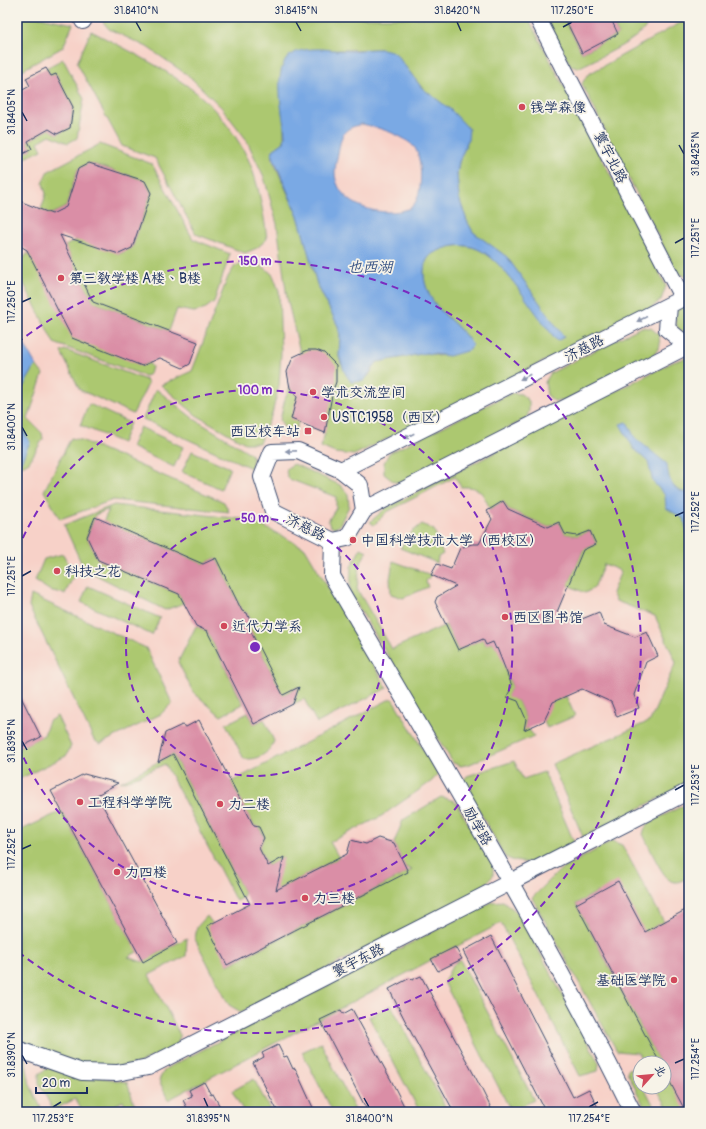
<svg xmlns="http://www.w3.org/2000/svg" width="706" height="1129" viewBox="0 0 706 1129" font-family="Pangolin,'LXGW WenKai TC',sans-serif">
  <rect width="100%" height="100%" fill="#f7f3e8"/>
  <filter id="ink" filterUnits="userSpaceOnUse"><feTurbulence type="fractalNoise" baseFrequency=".025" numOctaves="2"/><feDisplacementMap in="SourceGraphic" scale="8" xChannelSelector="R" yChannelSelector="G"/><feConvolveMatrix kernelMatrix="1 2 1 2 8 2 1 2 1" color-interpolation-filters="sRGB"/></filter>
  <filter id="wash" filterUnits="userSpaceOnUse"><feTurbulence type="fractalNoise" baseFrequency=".012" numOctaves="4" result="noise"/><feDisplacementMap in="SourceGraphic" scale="16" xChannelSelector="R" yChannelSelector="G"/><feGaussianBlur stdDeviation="0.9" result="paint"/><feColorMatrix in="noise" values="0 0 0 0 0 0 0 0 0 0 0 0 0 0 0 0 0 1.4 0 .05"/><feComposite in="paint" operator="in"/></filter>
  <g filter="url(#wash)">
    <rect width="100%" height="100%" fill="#ede5c9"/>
    <path fill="#f7d1c8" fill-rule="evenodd" d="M17 17H689V1112H17ZM640 1063H664V1087H640Z"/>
    <path fill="#acc86f" stroke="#647c66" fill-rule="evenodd" d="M17 17H41L73 24 63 47 17 73Z
      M99 17 528 18 610 174 666 286 661 300 648 310 354 455 335 453 321 447 325 433 299 421 294 433 286 431 280 420 285 399 290 388V367L300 352 287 298 277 224 264 177 246 139 222 108 189 76 147 47 109 29ZM380 49 395 53 422 88 451 110 468 140 459 162 457 174 459 198 467 221 473 232 507 257 564 337 557 341C545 325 533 308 521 292 498 262 477 232 435 252 423 257 422 274 426 286 433 312 460 323 472 345L439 356 426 353 377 362 368 377 341 364 339 357 340 335 338 326 317 284 299 219 272 158 273 150 284 142V123L338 50Z
      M545 17H564L582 53 618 34 610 17H647L649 21C644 39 595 59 578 68L571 66Z
      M689 18V278L676 272 582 84 587 75Z
      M91 31C126 49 167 69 198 94 216 109 233 131 244 151 257 173 264 214 267 239L257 248 245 253 196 234 155 158 122 146 77 63Z
      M63 59 84 99 77 138 68 143 50 135 38 142 42 150 21 160 20 172 17 174V157L32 149 28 141 49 129 57 134 70 128 73 107 56 74 51 76 46 68Z
      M100 144 152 164 193 239 230 254 214 302 203 310 194 312 177 309 169 331 93 302 65 246 87 235 119 254 132 248 151 193 145 181 125 174 123 176 115 173V171L89 163 78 169 66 207 52 214 41 210 46 194 43 183 47 172Z
      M29 252 142 366 149 363 152 367 150 374 145 376 54 343 18 272 20 262Z
      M249 261 265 268 273 275 279 291 281 353 279 385 272 414 259 443H245L196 415 161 385 192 371 228 277 235 266Z
      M689 302V334H688C675 330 674 322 677 310Z
      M641 327 651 328 659 335 660 346 654 355 563 401H554L547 395 545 382 551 373Z
      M65 350 146 380 148 384 133 414 80 390 61 352Z
      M689 357V783L583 837 552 764 650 721 676 662 655 616 616 601 612 593 621 571 604 564 594 588 585 593 568 585 583 550 596 544 590 531 577 536 565 534 559 522 548 527 508 509 503 501 490 509C483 493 480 486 461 487L455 477 387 512 374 525 370 522 386 508 673 362Z
      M36 365 43 374 28 419 42 433 43 439 29 462 22 466 20 464 30 442 17 421V397Z
      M156 389 194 419 250 453 253 458 251 468 143 419Z
      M512 393 521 394 529 401V411L526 419 402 482H394L384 474V463L389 453Z
      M89 404 130 423 122 443 80 425Z
      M140 427 183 447 174 467 131 447Z
      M71 438 81 440 224 502 229 512 113 500 60 519 44 491Z
      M192 451 230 468 221 489 182 472Z
      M294 464 340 485 348 494 349 506 339 526 334 528 330 526 328 521 336 508V497L289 479 286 472 287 468Z
      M114 505 251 520 305 548 387 688 317 723 304 699 293 704 298 687 283 695 249 628 251 623 247 613 242 611 216 558 203 564 110 524 102 525 109 509 95 515 87 537 98 559 179 594 184 603 165 610 84 569 64 525Z
      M422 524 434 530 443 554 438 557 437 563 400 548 411 533Z
      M361 548 367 551 360 564 357 589 392 649 446 625 458 650 483 639 486 645 493 642 496 648 502 646 506 672 512 686 508 696 518 701 526 719 525 725 534 736 470 764 461 766 453 763 350 593 351 567Z
      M63 554 74 575 65 594 49 590 35 581 44 559Z
      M393 561 431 575 426 581 428 587 403 598 391 594 390 579Z
      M88 586 160 618 152 635 81 602Z
      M31 595 146 648 172 703 161 714 100 744 94 740 29 607Z
      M196 626 207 631 243 704 221 716 193 692 178 662Z
      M566 696 575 716 547 728 538 708Z
      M392 698 438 774 432 781 380 817 330 842 339 858 269 894 283 858 268 866 259 848 264 837 259 827 254 826 231 782Z
      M248 713 254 724 264 719 274 741C269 754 258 760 244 759L226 724Z
      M57 716 71 746 66 756 17 780V749L44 735 49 721Z
      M173 754 244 892 243 897 236 901 165 764 131 779 120 782Z
      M514 761 523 779 544 772 574 842C549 855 533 871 505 857L463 781 467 776Z
      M441 797 455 801 493 865V876L476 893 241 1012 229 1005 195 939 197 927 207 916 213 924 228 965 412 870 405 867 394 843 403 820Z
      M682 806H689V877C683 880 677 884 671 881 662 877 648 844 643 834L647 824Z
      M62 811 134 945 144 948 128 957 142 962 187 938 186 956 149 975 180 1035 177 1045 137 1064 106 1068 85 1066 17 1041V832Z
      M612 841 622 845 664 922 645 932 597 892 576 904 660 1063H644L638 1053 617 1051 532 898 560 870Z
      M503 901 519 914 599 1063 598 1071 580 1076 501 923 168 1100 159 1080 165 1069 491 902Z
      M460 960 534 1100 511 1111 444 982 452 966Z
      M391 1005 448 1112H420L369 1017Z
      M321 1043 356 1112H333L302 1052Z
      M17 1055 25 1058 30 1085 43 1112H23L17 1100Z
      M48 1068 127 1082 137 1112H129L123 1101 102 1112H83L75 1099 53 1110 39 1083V1074Z
      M633 1068 640 1080V1087H644L657 1112H647L627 1072 628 1069Z
      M664 1071 689 1112H670L656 1087H664Z
      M254 1079 271 1112H244L232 1091Z"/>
    <path fill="#7aa9e4" stroke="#4a6ca1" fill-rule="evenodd" d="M322 49C333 50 343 51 354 51 368 50 383 46 395 53L422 88 451 110 469 129 468 140 459 162 457 174 459 198 467 221 473 232 507 257 564 337 557 341C545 325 533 309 521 292 498 262 477 232 436 252 423 257 422 274 426 286 433 312 460 323 472 345L470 350 449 356 426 353 377 362 364 381 351 382 345 373 339 356 340 335 338 326 317 284 299 219 272 154 273 150 284 142 285 136C284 116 270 67 292 54 302 49 312 49 322 49ZM362 124C377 127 405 135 415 148 423 160 424 204 408 209 385 217 346 209 337 183 333 173 336 164 338 153 342 134 342 129 362 124Z
      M17 332 36 365 17 397Z
      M17 421 30 442 20 464 17 465Z
      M627 422 635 438 667 464C669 482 671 489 689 494V542L684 519 666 508 665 495 653 482 648 462 634 449 620 424Z"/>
    <g id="blocks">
      <path fill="#da8ea6" d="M564 17H610L618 34 582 53Z
        M46 68 51 76 56 74 73 107 70 128 57 134 49 129 28 141 32 149 17 157V93L30 86 26 78Z
        M89 163 145 181 151 193 132 248 119 254 60 235 93 302 198 342 190 364 183 368 160 358 142 366 72 338 27 250 17 244V200L52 214 66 207 78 169Z
        M308 350H316L324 353 336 365V382L333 390 325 433 291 419 297 397 290 388 287 372 293 357Z
        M503 501 508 509 548 527 559 522 565 534 577 536 590 531 596 544 583 550 557 612 577 621 599 612 604 625 635 637 647 632 658 656 646 662 634 695 639 708 617 717 611 702 582 689 553 702 544 721 524 730 526 719 518 701 507 697 512 686 497 648 496 649 493 642 486 645 483 639 458 650 435 602 437 597 456 586 431 575 437 564 451 569 460 548 472 544H479L492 519 487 511Z
        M95 517 203 564 216 558 242 611 247 613 251 623 249 628 283 695 299 687 293 704 254 724 207 631 196 626 179 594 98 560 87 537Z
        M17 689 41 737 17 749Z
        M199 720 254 826 259 827 264 838 259 848 268 866 284 857 276 890 347 854 351 840 366 844 378 838 394 843 408 872 227 965 207 926 250 904 173 754 158 762 165 733 182 725 186 727Z
        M84 774 118 783 97 795 177 943 143 962 51 791Z
        M618 881 645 932 689 908V1112H686L664 1071V1063H660L576 904Z
        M491 936 573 1097 589 1089 600 1112H546L463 951Z
        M455 947 462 959 438 971 431 959Z
        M421 976 479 1084 493 1112H454L414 1038 389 989 410 978 412 980Z
        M352 1009 391 1080 407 1112H368L320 1020 341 1010 343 1014Z
        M278 1045 284 1057 287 1056 293 1069 295 1068 315 1112H278L253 1063 264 1057 262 1053Z
        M204 1082 211 1095 213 1094 223 1112H189L183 1100 192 1096 189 1090Z"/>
    </g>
  </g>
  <g filter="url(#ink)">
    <use href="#blocks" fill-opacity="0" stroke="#3a4a6e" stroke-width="1"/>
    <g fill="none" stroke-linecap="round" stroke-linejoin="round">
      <defs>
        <path id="minor" d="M537 17 683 299
          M83 21 85 17
          M689 295 341 470 298 451 272 452 262 477 273 511 333 541 347 538 364 510 689 345
          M669 306 667 329 688 346
          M341 470 360 485 364 510
          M333 541 332 576C435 753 542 928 633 1112
          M17 1049 82 1072 117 1073 148 1067 689 791"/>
      </defs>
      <use href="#minor" stroke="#3a4a6e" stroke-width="18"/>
      <use href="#minor" stroke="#fff" stroke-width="16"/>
    </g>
    <defs><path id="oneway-solid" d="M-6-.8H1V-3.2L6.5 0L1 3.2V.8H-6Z"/></defs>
    <g fill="#8d97ae">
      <use href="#oneway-solid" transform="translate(642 319) rotate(153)"/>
      <use href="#oneway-solid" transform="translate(525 377) rotate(153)"/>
      <use href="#oneway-solid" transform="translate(409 436) rotate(153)"/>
      <use href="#oneway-solid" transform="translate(291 451) rotate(179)"/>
    </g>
  </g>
  <path fill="none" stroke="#1b2f5e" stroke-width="1.5" d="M136 22 141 31M296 22 301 31M457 22 461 31M563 27 572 22M22 112 27 121M679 145 684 154M675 243 684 238M22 302 31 298M22 427 27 436M675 516 684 512M22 576 31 571M22 741 27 750M675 790 684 785M22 849 31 845M22 1055 27 1064M675 1063 684 1059M204 1098 208 1107M364 1098 369 1107M53 1107 61 1102M589 1107 598 1102"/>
  <g fill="none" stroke="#7b2cbf" stroke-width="2" stroke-dasharray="7 5">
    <circle cx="255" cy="647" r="129"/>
    <path d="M18 549A257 257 0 1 1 18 745"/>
    <path d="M17 343A386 386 0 1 1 17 951"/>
  </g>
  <g fill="#d1495b" stroke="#f7f3e8" stroke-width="1.5">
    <circle cx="522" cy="107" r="4"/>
    <circle cx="61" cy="278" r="4"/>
    <circle cx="313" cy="392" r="4"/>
    <circle cx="324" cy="417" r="4"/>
    <rect x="304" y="427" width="8" height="8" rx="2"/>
    <circle cx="353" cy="540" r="4"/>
    <circle cx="57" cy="571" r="4"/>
    <circle cx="505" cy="617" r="4"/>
    <circle cx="224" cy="626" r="4"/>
    <circle cx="80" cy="802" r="4"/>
    <circle cx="220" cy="804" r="4"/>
    <circle cx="117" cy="872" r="4"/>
    <circle cx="305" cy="898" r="4"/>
    <circle cx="674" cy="980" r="4"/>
  </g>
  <g text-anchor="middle" stroke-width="3.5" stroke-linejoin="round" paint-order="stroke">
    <g font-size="14" fill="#1b2f5e" stroke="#f7f3e8" text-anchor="start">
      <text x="530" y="112">钱学森像</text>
      <text x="69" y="283">第三教学楼 A楼、B楼</text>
      <text x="321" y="397">学术交流空间</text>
      <text x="332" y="422">USTC1958（西区）</text>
      <text x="300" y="436" text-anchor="end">西区校车站</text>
      <text x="361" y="545">中国科学技术大学（西校区）</text>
      <text x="65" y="576">科技之花</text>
      <text x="513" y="622">西区图书馆</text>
      <text x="232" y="631">近代力学系</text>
      <text x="88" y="807">工程科学学院</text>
      <text x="228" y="809">力二楼</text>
      <text x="125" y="877">力四楼</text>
      <text x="313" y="903">力三楼</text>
      <text x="666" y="985" text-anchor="end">基础医学院</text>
    </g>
    <g font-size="14" fill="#1b2f5e" stroke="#f7f3e8">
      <text transform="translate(611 157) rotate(63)" y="5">寰宇北路</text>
      <text transform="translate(584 348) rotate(-27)" y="5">济慈路</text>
      <text transform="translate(306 527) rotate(26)" y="5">济慈路</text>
      <text transform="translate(478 826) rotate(60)" y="5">励学路</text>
      <text transform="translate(358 960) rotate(-27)" y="5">寰宇东路</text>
    </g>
    <g font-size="15" font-style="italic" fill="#385486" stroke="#f7f3e8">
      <text x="370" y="272">也西湖</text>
    </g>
  </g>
  <circle cx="255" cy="647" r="6" fill="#7b2cbf" stroke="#f7f3e8" stroke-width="2"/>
  <g font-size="12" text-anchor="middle" font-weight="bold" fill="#7b2cbf" stroke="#f7f3e8" stroke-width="3.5" stroke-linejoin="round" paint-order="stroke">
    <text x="255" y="265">150 m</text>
    <text x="255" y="394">100 m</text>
    <text x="255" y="522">50 m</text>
  </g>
  <rect width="706" height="1129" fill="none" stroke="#f7f3e8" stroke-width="44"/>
  <g transform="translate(652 1075) rotate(63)"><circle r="19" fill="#f7f3e8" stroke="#9fa5b1"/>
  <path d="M0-3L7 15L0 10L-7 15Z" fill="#d1495b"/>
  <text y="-6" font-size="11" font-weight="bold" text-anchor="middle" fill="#1b2f5e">北</text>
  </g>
  <path d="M36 1087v6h51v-6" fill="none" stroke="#1b2f5e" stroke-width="2"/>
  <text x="42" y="1087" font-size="12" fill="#1b2f5e" stroke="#f7f3e8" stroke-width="3" paint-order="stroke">20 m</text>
  <rect x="22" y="22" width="662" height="1085" fill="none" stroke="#1b2f5e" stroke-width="1.5"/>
  <g font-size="10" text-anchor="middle" fill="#1b2f5e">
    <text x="136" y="14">31.8410°N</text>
    <text x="296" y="14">31.8415°N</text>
    <text x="457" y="14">31.8420°N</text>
    <text x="572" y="14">117.250°E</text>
    <text transform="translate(11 112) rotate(-90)" y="4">31.8405°N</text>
    <text transform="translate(695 154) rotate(-90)" y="4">31.8425°N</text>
    <text transform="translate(695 238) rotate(-90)" y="4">117.251°E</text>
    <text transform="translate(11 302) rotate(-90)" y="4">117.250°E</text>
    <text transform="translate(11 427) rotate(-90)" y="4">31.8400°N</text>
    <text transform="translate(695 512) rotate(-90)" y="4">117.252°E</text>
    <text transform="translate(11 576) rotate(-90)" y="4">117.251°E</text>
    <text transform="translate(11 741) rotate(-90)" y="4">31.8395°N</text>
    <text transform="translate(695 785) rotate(-90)" y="4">117.253°E</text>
    <text transform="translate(11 849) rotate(-90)" y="4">117.252°E</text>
    <text transform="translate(11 1055) rotate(-90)" y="4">31.8390°N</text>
    <text transform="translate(695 1059) rotate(-90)" y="4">117.254°E</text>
    <text x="53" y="1122">117.253°E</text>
    <text x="208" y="1122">31.8395°N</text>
    <text x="369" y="1122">31.8400°N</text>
    <text x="589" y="1122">117.254°E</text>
  </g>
</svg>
